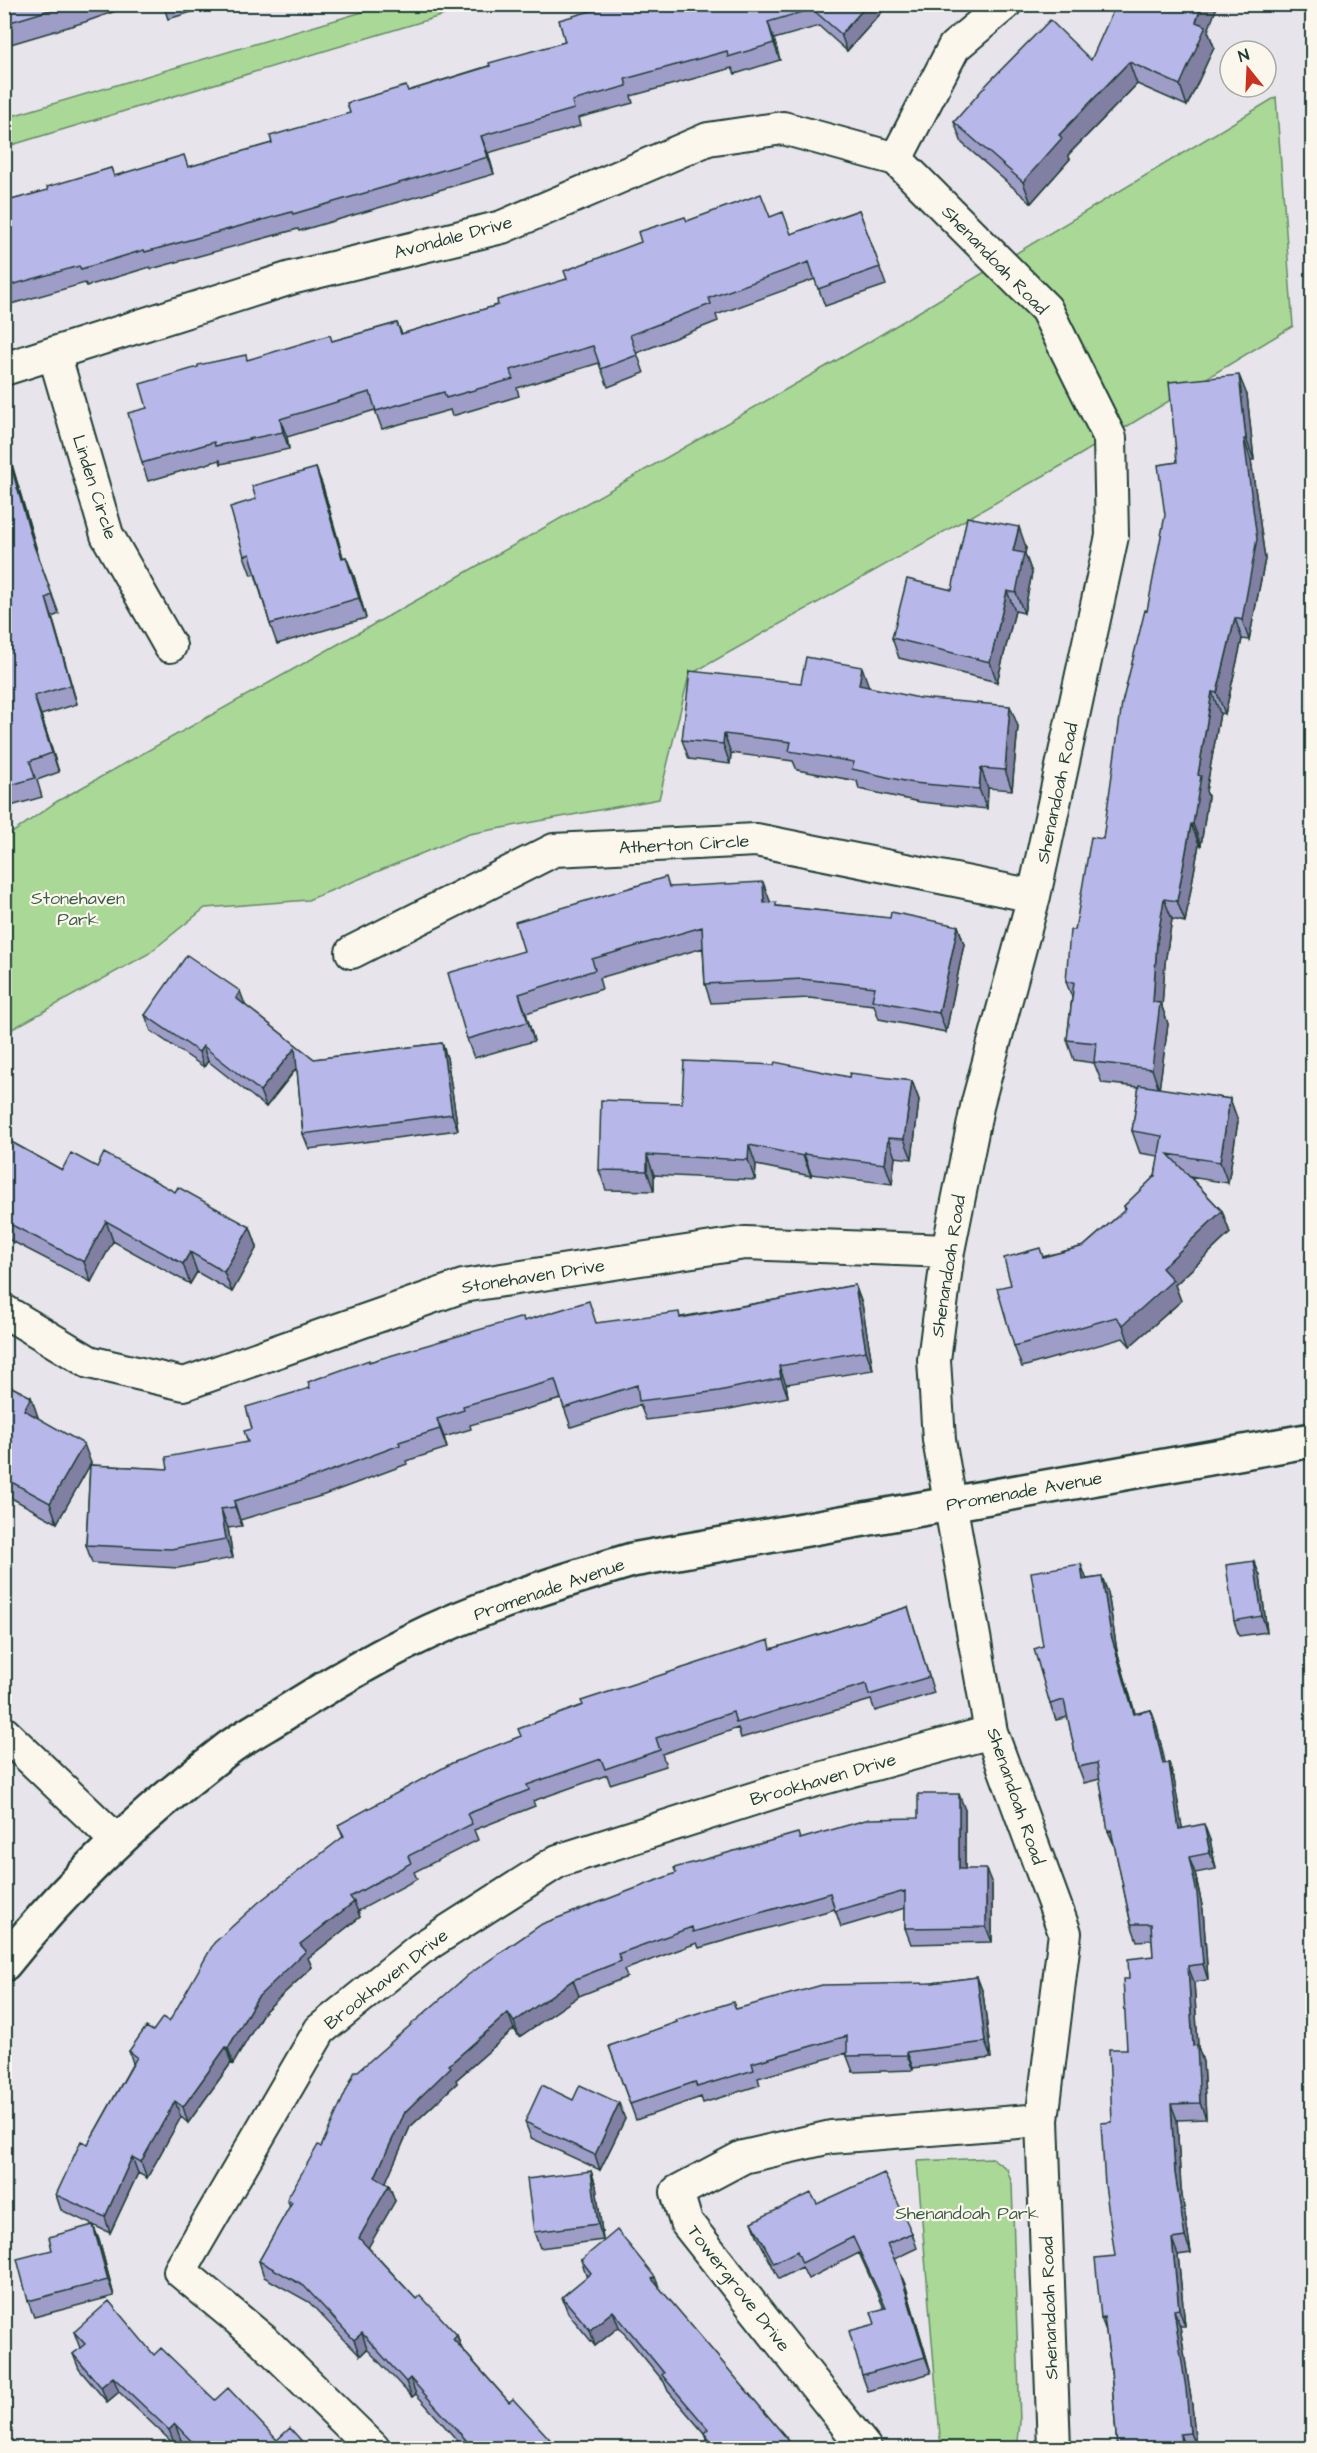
<svg xmlns="http://www.w3.org/2000/svg" width="1317" height="2453" viewBox="0 0 1317 2453" font-family="'Architects Daughter',sans-serif">
  <rect width="100%" height="100%" fill="#e7e4eb"/>
  <filter id="ink" filterUnits="userSpaceOnUse"><feTurbulence type="fractalNoise" baseFrequency=".0167" numOctaves="2"/><feDisplacementMap in="SourceGraphic" scale="12" xChannelSelector="R" yChannelSelector="G"/><feConvolveMatrix kernelMatrix="1 2 1 2 8 2 1 2 1" color-interpolation-filters="sRGB"/></filter>
  <g filter="url(#ink)">
    <path fill="#aad897" stroke="#648a66" stroke-width="1.5" d="M386 5H477L5 147V118Z
      M1312 92V285L1306 96Z
      M1276 97 1293 326 1068 462 689 675 659 799 469 834 308 900 205 908 148 954 5 1033V838L56 802 442 586 867 343Z
      M992 2158 1007 2169 1012 2184 1020 2422 1018 2441 1011 2448H941L917 2161Z"/>
    <g fill="none" stroke-linecap="round" stroke-linejoin="round">
      <defs>
        <path id="street" d="M896 159 1046 309 1110 438 1112 536 1034 896 978 1102 948 1251 934 1360 939 1440 991 1732 1065 1933 1042 2120 1054 2448
          M896 159 954 47 1005 4
          M54 353 107 535 170 646
          M4 369 291 278 502 227 708 139 783 128 896 159
          M352 952 554 850 756 840 1034 896
          M4 1311 89 1362 184 1384 463 1286 745 1243 948 1251
          M4 1733 117 1841
          M373 2448 263 2340 180 2271 320 2030 420 1949 558 1861 787 1788 991 1732
          M865 2448 686 2222 677 2192 743 2157 831 2137 1042 2120"/>
        <path id="secondary" d="M4 1964C68 1883 145 1812 226 1750 243 1737 262 1727 280 1716 321 1690 362 1665 406 1643 478 1607 555 1583 632 1560L1312 1440"/>
      </defs>
      <use href="#street" stroke="#1f3d34" stroke-width="36"/>
      <use href="#secondary" stroke="#1f3d34" stroke-width="38"/>
      <use href="#street" stroke="#fbf7ec" stroke-width="32"/>
      <use href="#secondary" stroke="#fbf7ec" stroke-width="33"/>
    </g>
    <path fill="#9e9dc8" stroke="#1f3d34" stroke-width="1.5" d="M4 4H135L85 22 4 46Z
      M163 4H190L192 12 168 19Z
      M889 4 847 51 819 26 774 39 780 60 735 74 732 68 631 96 633 103 578 118 580 126 488 153 494 174 299 231 298 229 151 269 150 267 87 286 85 283 4 306V202L48 190 111 168 114 176 189 167 272 143 408 91 565 42 623 5Z
      M1208 31 1214 47 1187 106 1137 84 1068 155 1070 159 1031 203 962 143 954 122 1091 60Z
      M859 210 886 285 825 306 815 279 716 315 718 321 637 353 644 373 608 387 599 363 517 388 519 396 452 416 450 410 382 429 375 410 287 437 289 449 221 464 220 460 148 481 142 463 147 408 248 360 333 341 397 323 402 334 498 305 567 279 641 242 687 221 770 217 791 234Z
      M1247 395 1254 460H1251L1265 559 1249 640 1242 639 1225 714 1220 713 1206 791 1208 796 1201 845 1199 844 1185 922 1172 919 1165 963 1162 1007 1168 1024 1159 1089 1230 1099 1238 1121 1228 1183 1190 1177 1222 1211 1230 1233 1175 1285 1181 1301 1130 1346 1123 1338 1022 1367 1014 1346 1011 1285 1043 1257 1084 1246 1125 1210 1124 1206 1155 1176 1159 1156 1140 1153 1132 1131 1139 1087 1102 1083 1094 1063 1074 1060 1067 1040 1072 997 1066 982 1075 930 1103 839 1177 462Z
      M4 437 41 564 59 614 52 617 77 704 41 715 59 772 37 780 42 797 4 808Z
      M316 468 323 487 343 558 346 557 354 576 366 618 277 644 270 624 255 574 251 575 244 556 256 499Z
      M1026 547 1025 554 1032 573 1024 613 1015 611 997 682 899 658 892 638 952 590Z
      M801 683 869 687 1018 726 1012 790 988 788 987 809 920 802 859 789 857 781 797 770 793 761 731 753 730 764 689 759 682 740Z
      M670 887 770 901V903L777 906 958 926 964 944 946 1032 879 1019 874 1005 809 998 711 1003 705 984 703 948 599 978 602 989 526 1013 534 1041 474 1058 467 1039 524 951Z
      M245 1005 314 1059 442 1043 447 1058 458 1130 309 1149 303 1134 297 1068 266 1107 208 1061 204 1067 151 1031 145 1015Z
      M849 1077 912 1081 919 1100 912 1159 895 1157 892 1184 811 1174V1176L756 1165 755 1180 654 1175V1191L606 1190 599 1170 682 1103Z
      M4 1138 62 1170 97 1167 175 1192 250 1227 257 1247 232 1292 197 1272 190 1284 113 1241 91 1282 4 1237Z
      M855 1285 862 1304 873 1370 786 1384 788 1397 725 1410 646 1420 640 1405 571 1427 561 1399 470 1425 471 1429 444 1437 447 1448 406 1461 407 1464 324 1495 240 1520 242 1526 228 1528 233 1558 178 1568 92 1563 86 1545 90 1465 57 1523 4 1494V1383L31 1397 38 1418 91 1463 90 1465 168 1469 248 1442 252 1429 310 1388 369 1362 524 1321 597 1323 681 1317Z
      M1254 1561 1260 1576 1267 1632 1239 1636 1234 1621Z
      M1081 1564 1086 1579 1102 1577 1108 1593 1117 1651 1135 1714 1151 1710 1157 1727 1165 1764 1169 1763 1174 1779 1182 1828 1210 1840 1216 1869 1195 1873 1203 1910 1208 1980 1194 1982 1198 2047 1203 2062 1206 2119 1177 2120 1181 2189 1191 2253 1178 2255 1185 2326H1180L1192 2405 1196 2448H1117L1111 2369 1106 2331 1101 2318 1115 2256 1112 2122 1127 2049 1129 1979 1153 1956 1152 1940 1137 1941 1131 1924 1115 1847 1108 1831 1100 1779 1084 1783 1078 1767 1068 1717 1056 1720 1050 1704 1043 1646Z
      M908 1607 934 1693 875 1711 871 1700 741 1738 738 1728 662 1754 666 1766 610 1784 607 1775 533 1801 535 1806 474 1830 478 1840 414 1872 417 1879 358 1911 360 1917 308 1958 312 1967 263 2013 233 2064 231 2063 188 2123 181 2117 147 2178 138 2173 110 2233 93 2225 99 2240 114 2296 34 2317 28 2301 52 2250 93 2225 61 2210 56 2195 88 2144 133 2063 129 2051 153 2031 169 2022 343 1837 338 1825 772 1649Z
      M965 1810V1869L992 1884V1942L911 1944 905 1928V1908L841 1927 835 1909 699 1948 697 1943 624 1970 627 1977 579 1996 519 2037 514 2029 456 2080 457 2083 410 2127 385 2183 389 2185 395 2201 368 2247 416 2299 457 2335 462 2349 509 2402 558 2448H464L416 2394 412 2397 367 2349 360 2356 309 2302 264 2277 259 2261 290 2206 287 2199 321 2147 358 2071 801 1839Z
      M977 1977 983 1993 991 2058 913 2068V2070L853 2072 847 2056V2053L758 2078 760 2085 703 2103 701 2097 636 2120 609 2046 736 2009Z
      M573 2100 625 2119 600 2170 531 2138 525 2122Z
      M591 2171 596 2186 603 2240 540 2248 534 2232Z
      M817 2204 912 2233 917 2248 894 2259 906 2287 931 2373 868 2391 862 2375 875 2324 884 2308 859 2253 808 2279 802 2267 779 2279 758 2238 752 2222Z
      M581 2260 659 2288 795 2448H710L704 2433 668 2391 664 2382 619 2327 595 2346 568 2313 562 2297 587 2277Z
      M74 2332 154 2355 215 2400 277 2440 308 2448H189L181 2440 175 2445 119 2392 107 2402 79 2369 73 2354 80 2348Z"/>
    <path fill="#8180a3" stroke="#1f3d34" stroke-width="1.5" d="M868 4H889L847 51 841 34Z
      M1202 4H1218L1208 31 1214 47 1187 106 1180 85 1196 22Z
      M768 22 774 39 780 60 774 43Z
      M1129 62 1137 84 1068 155 1070 159 1031 203 1023 182 1059 135Z
      M481 136 488 153 494 174 488 157Z
      M1239 375 1247 395 1254 460 1246 439Z
      M280 419 287 437 289 449 283 432Z
      M4 437 41 566 34 546 4 442Z
      M1244 439 1251 460 1265 559 1249 640 1242 620Z
      M316 468 323 487 349 578 342 558Z
      M1019 527 1026 547 1025 554 1032 573 1024 613 1016 593 1013 551Z
      M346 557 354 576 366 618 359 598Z
      M1007 591 1015 611 997 682 990 662Z
      M46 598 52 617 77 704 71 685Z
      M1235 618 1242 639 1225 714 1217 693Z
      M862 667 869 687 866 704 859 685Z
      M1212 692 1220 713 1206 791 1208 796 1201 845 1193 824 1198 775Z
      M34 696 41 715 59 772 52 753Z
      M1010 706 1018 726 1012 790 1005 770Z
      M724 734 731 753 730 764 723 744Z
      M981 768 988 788 987 809 979 789Z
      M1191 824 1199 844 1185 922 1177 901Z
      M763 882 770 901 771 922 764 903Z
      M1164 899 1172 919 1165 963 1162 1007 1168 1024 1159 1090 1152 1069 1153 1002 1157 942Z
      M958 926 964 944 946 1032 939 1013Z
      M240 991 246 1007 236 998Z
      M519 994 526 1013 534 1041 528 1022Z
      M442 1043 447 1058 458 1130 452 1114Z
      M203 1046 208 1061 204 1067 199 1052Z
      M295 1048 300 1063 266 1107 260 1091Z
      M912 1081 919 1100 912 1159 904 1139Z
      M4 1096 10 1111 4 1122Z
      M1230 1099 1238 1121 1228 1183 1220 1162Z
      M888 1138 895 1157 892 1184 885 1164Z
      M749 1145 756 1165 755 1180 748 1160Z
      M804 1154 811 1174V1176L803 1156Z
      M647 1155 654 1175V1191L647 1171Z
      M1222 1211 1230 1233 1175 1285 1181 1301 1130 1346 1123 1325 1162 1268Z
      M106 1221 113 1241 91 1282 84 1262Z
      M250 1227 257 1247 232 1292 224 1272Z
      M190 1252 197 1272 190 1284 183 1264Z
      M855 1285 862 1304 873 1370 866 1351Z
      M779 1366 786 1384 788 1397 781 1378Z
      M31 1397 38 1417 31 1430 24 1410Z
      M437 1419 444 1437 447 1448 440 1429Z
      M84 1444 91 1463 57 1523 50 1503Z
      M234 1501 240 1520 242 1526 235 1507Z
      M221 1509 228 1528 233 1558 226 1539Z
      M1254 1561 1260 1576 1267 1632 1262 1616Z
      M1081 1564 1087 1580H1083Z
      M1102 1577 1108 1593 1117 1651 1140 1730 1134 1714 1111 1635Z
      M1151 1710 1157 1727 1169 1780 1163 1764Z
      M1169 1763 1174 1779 1185 1845 1179 1829Z
      M959 1794 965 1810V1885L959 1869Z
      M1204 1824 1210 1840 1216 1869 1210 1853Z
      M1189 1857 1195 1873 1203 1910 1208 1980 1203 1964Z
      M986 1869 992 1884V1942L986 1927Z
      M354 1902 360 1917 308 1958 312 1967 263 2013 233 2064 228 2048 257 1998 300 1944Z
      M1188 1966 1194 1982 1198 2047 1203 2062 1206 2119 1200 2103 1193 2046Z
      M977 1977 983 1993 991 2058 985 2042Z
      M573 1980 579 1996 519 2037 514 2022Z
      M508 2013 514 2029 456 2080 457 2083 410 2127 381 2193 375 2177 405 2112 449 2065Z
      M226 2047 231 2063 188 2123 183 2107Z
      M907 2052 913 2068V2070L907 2055Z
      M175 2101 181 2117 147 2178 141 2162Z
      M619 2103 625 2119 600 2170 595 2155Z
      M1171 2104 1177 2120 1181 2189 1191 2253 1185 2237 1175 2173Z
      M132 2157 138 2173 110 2233 105 2217Z
      M591 2171 596 2186 603 2240 598 2224Z
      M389 2185 395 2201 365 2253 359 2238Z
      M93 2225 99 2240 114 2296 108 2280Z
      M1172 2239 1178 2255 1185 2326 1179 2309Z
      M900 2272 906 2287 931 2373 925 2357Z
      M655 2277 661 2292 652 2279Z
      M1174 2310 1180 2326 1192 2405 1196 2448 1190 2433Z
      M613 2311 619 2327 595 2346 590 2330Z
      M362 2333 367 2349 360 2356 354 2340Z
      M457 2335 462 2351 453 2339Z
      M113 2377 119 2392 107 2402 101 2387Z
      M410 2378 416 2394 412 2397 406 2382Z
      M175 2424 181 2440 175 2445 169 2430Z
      M1180 2434 1185 2448H1181Z"/>
    <path fill="#b8b7e9" stroke="#1f3d34" stroke-width="1.5" d="M4 4H70L4 24Z
      M615 4H623V6L626 4H868L841 34 812 9 768 22 774 43 728 57 727 51 625 79 627 86 572 101 574 109 481 136 488 157 293 214 292 212 145 252 144 250 81 269 79 266 4 287V202L48 190 47 187 111 168 114 176 184 155 188 167 272 143 270 136 350 113 347 103 406 86 408 91 490 66 489 63 565 42 559 20Z
      M1116 4H1202L1196 22 1206 26 1180 85 1129 62 1059 135 1062 138 1023 182 954 122 988 83 1050 20 1091 60Z
      M761 194 770 217 783 212 791 234 859 210 880 267 818 289 809 262 709 298 711 304 630 335 637 355 601 369 593 346 510 370 513 379 446 398 444 392 376 411 370 392 280 419 283 432 215 446 214 442 142 463 128 413 147 408 140 384 198 367V365L246 355 247 360 330 335 332 341 397 323 401 334 498 305 497 300 567 279 564 271 641 242 638 232 685 217 687 221Z
      M1239 375 1246 439H1244L1257 539 1242 620 1235 618 1217 693 1212 692 1198 775 1201 776 1193 824H1191L1177 901 1164 899 1157 942 1153 1002 1160 1003 1152 1069 1094 1062 1096 1043 1067 1040 1074 982H1066L1070 930H1075L1091 837 1103 839 1122 703 1145 610 1147 611 1165 515 1158 465 1177 462 1169 382Z
      M4 442 34 546 52 595 46 598 71 685 34 696 52 753 30 761 35 778 4 787Z
      M316 468 342 558 346 557 359 598 270 624 250 554 244 556 230 507 256 499 252 486Z
      M967 517 1019 527 1013 551 1024 553 1016 593 1007 591 990 662 892 638 907 579 952 590Z
      M806 657 862 667 859 685 919 698 1010 706 1005 770 981 768 979 789 913 783 852 769 854 762 789 751 791 742 724 734 723 744 682 740 690 671 801 683Z
      M666 877 669 887 763 882 764 903 776 902V906L890 918 891 912 958 926 939 1013 872 1000 875 987 802 979 705 984 702 927 592 959 595 970 519 994 528 1022 467 1039 448 973 524 951 515 922Z
      M187 955 240 991 236 998 314 1059 442 1043 452 1114 303 1134 295 1048 260 1091 203 1046 199 1052 145 1015Z
      M684 1061 774 1065 775 1062 849 1077 850 1073 912 1081 904 1139 888 1138 885 1164 804 1154 803 1156 749 1145 748 1160 647 1155V1171L599 1170 601 1100 682 1103Z
      M1139 1085 1230 1099 1220 1162 1168 1154 1222 1211 1162 1268 1173 1280 1123 1325 1116 1317 1014 1346 997 1288 1011 1285 1004 1258 1040 1248 1043 1257 1084 1246 1126 1209 1124 1206 1155 1176 1162 1136 1132 1131Z
      M4 1138 62 1170 71 1153 97 1167 104 1153 175 1192 178 1187 250 1227 224 1272 190 1252 183 1264 106 1221 84 1262 4 1221Z
      M855 1285 866 1351 779 1366 781 1378 719 1391 639 1401 637 1385 564 1408 555 1380 463 1406 464 1410 437 1419 440 1429 399 1442 400 1445 317 1476 234 1501 235 1507 221 1509 226 1539 171 1549 86 1545 90 1465 168 1469 166 1457 248 1442 244 1431 252 1429 246 1407 310 1388 308 1382 369 1360V1362L523 1317 524 1321 589 1301 596 1323 679 1312 680 1318Z
      M4 1383 31 1397 24 1410 84 1444 50 1503 4 1478Z
      M1254 1561 1262 1616 1234 1621 1226 1565Z
      M1081 1564 1083 1580 1102 1577 1111 1635 1134 1714 1151 1710 1163 1764 1169 1763 1179 1829 1204 1824 1210 1853 1189 1857 1197 1893 1203 1964 1188 1966 1193 2046 1197 2045 1200 2103 1171 2104 1175 2173 1185 2237 1172 2239 1179 2309 1174 2310 1186 2389 1190 2433 1180 2434 1181 2448H1117L1111 2369 1104 2317 1101 2318 1095 2258 1115 2256 1105 2185 1101 2123 1112 2122 1109 2049H1127L1123 1979H1129L1128 1959 1153 1956 1151 1924H1131L1111 1830 1108 1831 1097 1763 1078 1767 1064 1700 1050 1704 1034 1649 1043 1646 1031 1572Z
      M908 1607 929 1677 869 1695 866 1684 736 1723 733 1712 656 1738 660 1750 605 1769 601 1759 527 1785 529 1790 467 1814 472 1824 408 1856 411 1863 350 1897 354 1902 300 1944 306 1951 257 1998 228 2048 226 2047 183 2107 175 2101 141 2162 132 2157 105 2217 56 2195 81 2141 88 2144 137 2057 129 2051 146 2027 153 2031 163 2017 169 2022 214 1943 259 1902 344 1836 338 1825 452 1763 521 1736 518 1729 583 1705 581 1701 769 1640 771 1649Z
      M918 1794H959V1869H986V1927L905 1928V1891L835 1911 830 1893 693 1932 692 1927 618 1954 621 1961 573 1980 514 2022 508 2013 449 2065 451 2067 405 2112 375 2177 389 2185 359 2238 416 2299 420 2295 457 2335 453 2339 509 2402 513 2399 558 2448H467L462 2443 466 2440 410 2378 406 2382 362 2333 354 2340 304 2286 259 2261 292 2202 287 2199 318 2145 321 2147 355 2071H358L468 1975 542 1924 676 1873 674 1868 798 1833 800 1839 869 1819 918 1818Z
      M977 1977 985 2042 907 2052V2055L847 2056V2036L752 2063 754 2070 697 2087 695 2082 630 2104 609 2046 677 2022 676 2020 733 2002 736 2009 822 1985 932 1983Z
      M542 2085 573 2100 580 2085 619 2103 595 2155 525 2122Z
      M591 2171 598 2224 534 2232 527 2179Z
      M884 2173 912 2233 887 2244 900 2272 925 2357 862 2375 849 2331 875 2324 871 2312 886 2308 853 2237 802 2263 797 2251 774 2263 752 2222 811 2193 817 2204Z
      M93 2225 108 2280 28 2301 17 2259 52 2250 49 2237Z
      M617 2230 655 2277 652 2279 795 2448H716L704 2433 708 2429 662 2375 664 2373 613 2311 590 2330 562 2297 591 2273 581 2260Z
      M109 2301 154 2355 161 2348 215 2400 228 2388 277 2440 290 2428 308 2448H198L175 2424 169 2430 113 2377 101 2387 73 2354 85 2344 74 2332Z"/>
  </g>
  <g text-anchor="middle" stroke-width="4.5" stroke-linejoin="round" paint-order="stroke">
    <g font-size="18" fill="#1f3d34" stroke="#fbf7ec">
      <text transform="translate(453 237) rotate(-15)" y="6">Avondale Drive</text>
      <text transform="translate(995 260) rotate(46)" y="6">Shenandoah Road</text>
      <text transform="translate(95 487) rotate(72)" y="6">Linden Circle</text>
      <text transform="translate(1057 793) rotate(-78)" y="6">Shenandoah Road</text>
      <text transform="translate(684 844) rotate(-3)" y="6">Atherton Circle</text>
      <text transform="translate(948 1266) rotate(-81)" y="6">Shenandoah Road</text>
      <text transform="translate(533 1276) rotate(-9)" y="6">Stonehaven Drive</text>
      <text transform="translate(1024 1491) rotate(-10)" y="6">Promenade Avenue</text>
      <text transform="translate(549 1589) rotate(-19)" y="6">Promenade Avenue</text>
      <text transform="translate(823 1779) rotate(-16)" y="6">Brookhaven Drive</text>
      <text transform="translate(1016 1796) rotate(71)" y="6">Shenandoah Road</text>
      <text transform="translate(386 1979) rotate(-38)" y="6">Brookhaven Drive</text>
      <text transform="translate(739 2288) rotate(52)" y="6">Towergrove Drive</text>
      <text transform="translate(1049 2308) rotate(-92)" y="6">Shenandoah Road</text>
    </g>
    <g font-size="18" fill="#3b5c48" stroke="#fbf7ec">
      <text x="78" y="904">Stonehaven<tspan x="78" dy="21">Park</tspan></text>
      <text x="967" y="2219">Shenandoah Park</text>
    </g>
  </g>
  <rect width="1317" height="2453" fill="none" stroke="#fbf7ec" stroke-width="24"/>
  <rect x="12" y="12" width="1293" height="2429" fill="none" stroke="#1f3d34" stroke-width="2" filter="url(#ink)"/>
  <g transform="translate(1248 69) rotate(342)"><circle r="28" fill="#fbf7ec" stroke="#a3ada2" stroke-width="1.5"/>
  <path d="M0-4.5L10 22L0 15L-10 22Z" fill="#c8321e"/>
  <text y="-9" font-size="16" font-weight="bold" text-anchor="middle" fill="#1f3d34">N</text>
  </g>
</svg>
